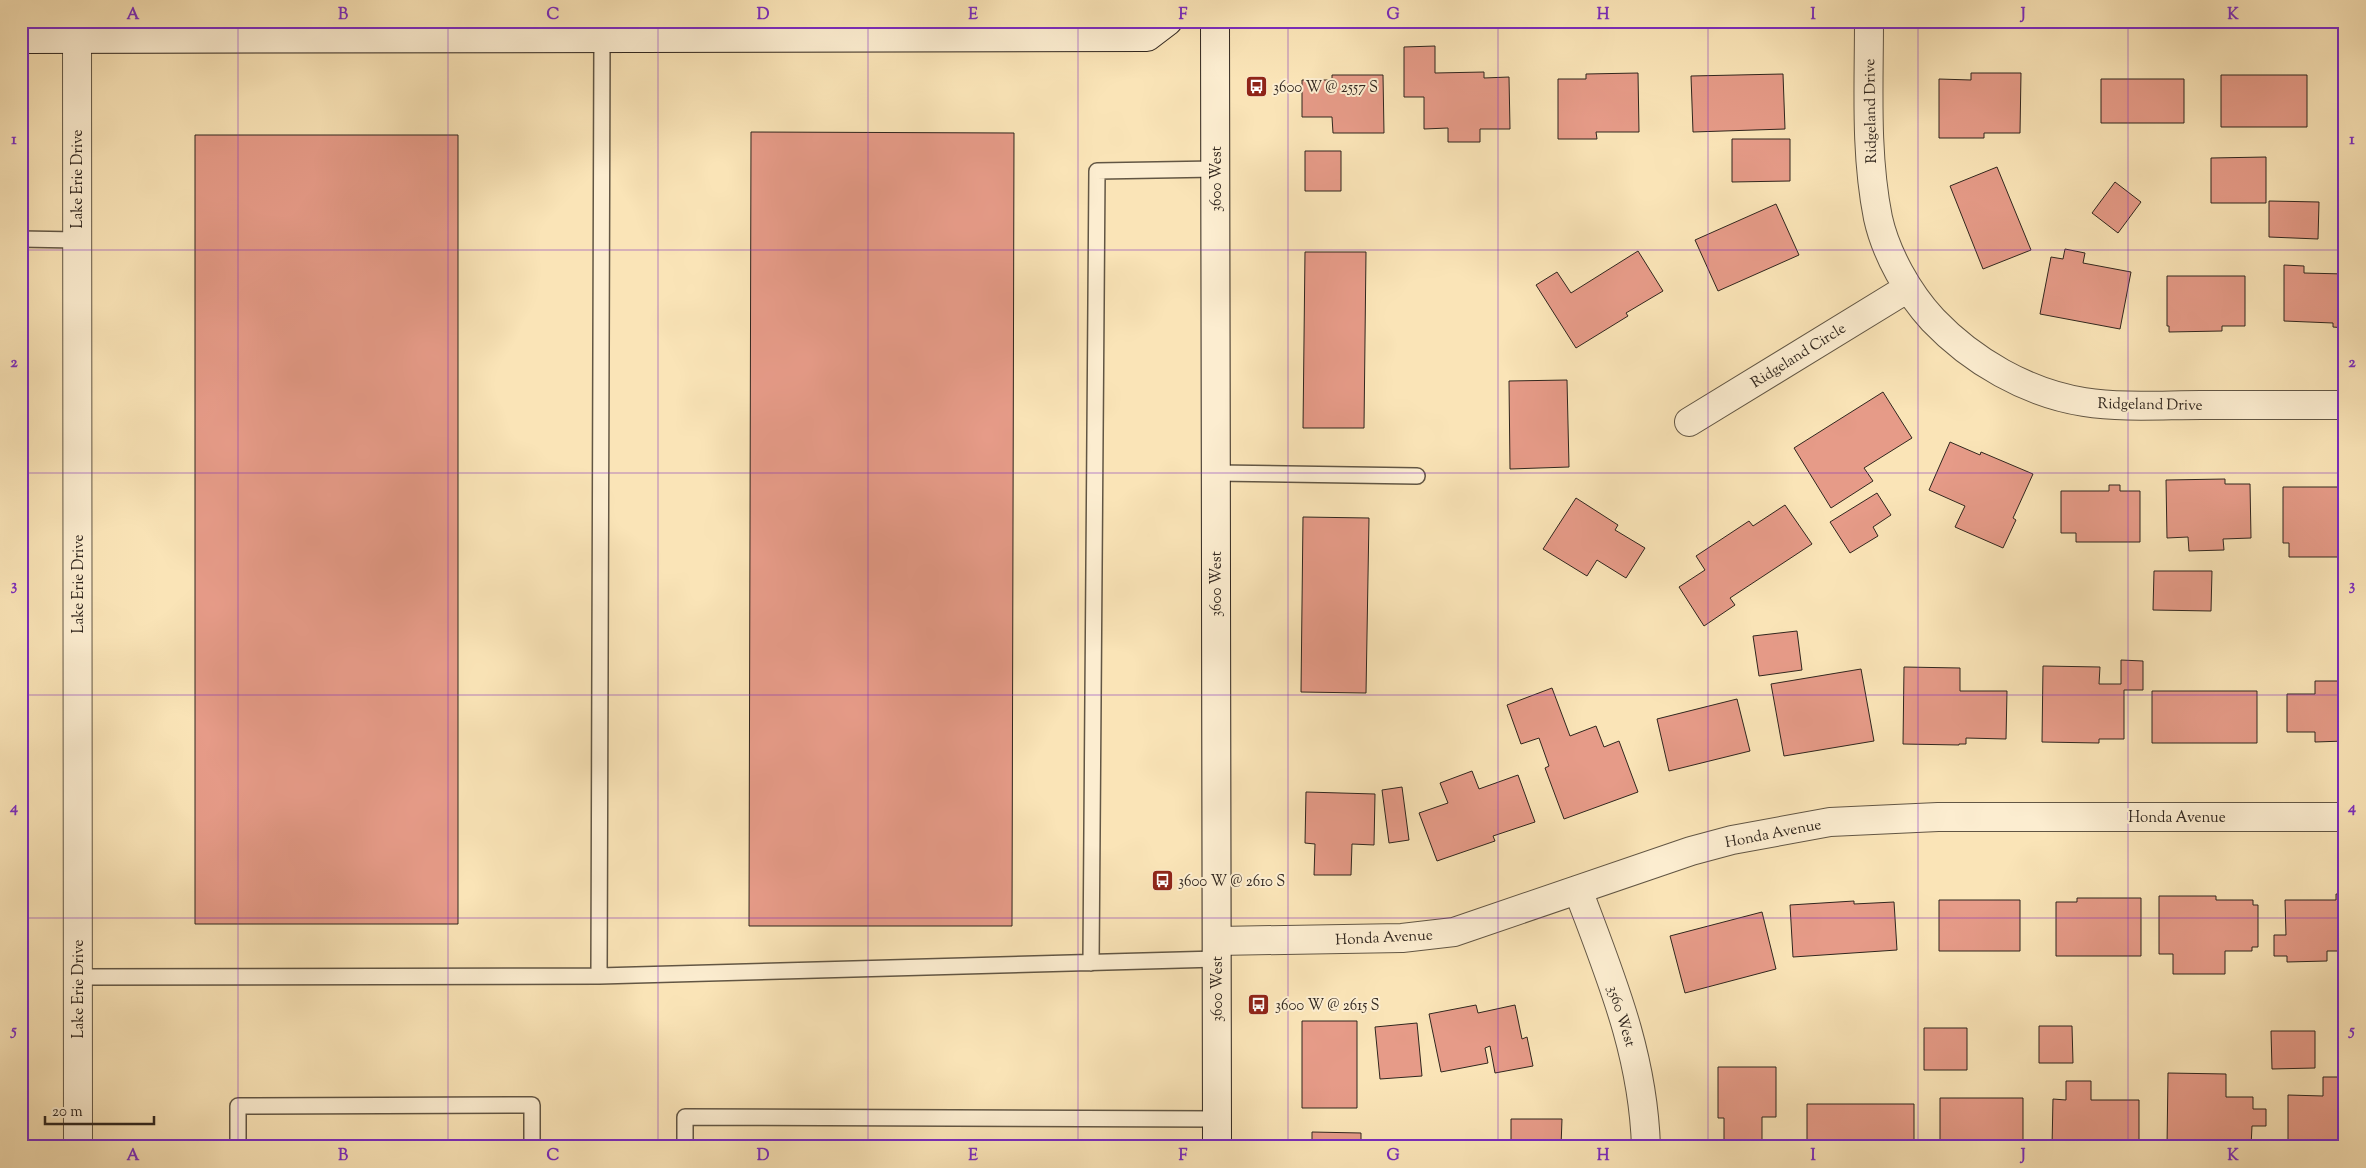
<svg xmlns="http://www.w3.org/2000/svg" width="2366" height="1168" viewBox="0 0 2366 1168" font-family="'Sorts Mill Goudy',serif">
  <rect width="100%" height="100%" fill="#fae4b7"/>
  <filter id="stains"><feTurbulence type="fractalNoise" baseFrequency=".004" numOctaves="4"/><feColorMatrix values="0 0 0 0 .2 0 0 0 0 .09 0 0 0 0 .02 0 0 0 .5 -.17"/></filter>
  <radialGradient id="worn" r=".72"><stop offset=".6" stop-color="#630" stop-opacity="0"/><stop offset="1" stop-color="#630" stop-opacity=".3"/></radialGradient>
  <path fill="#e69b88" stroke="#30261e" d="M1435 46V73L1484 72V78L1509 77 1510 129H1480V142H1448V128L1424 129V97H1404V47Z
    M1638 73 1639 132H1596L1597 139H1558V79H1586V74Z
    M1971 73H2021L2020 133H1984V138H1939V79L1971 80Z
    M1783 74 1785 129 1693 132 1691 76Z
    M1332 75H1383L1384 133H1333L1332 117H1302V80H1332Z
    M2221 75H2307V127H2221Z
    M2101 79H2184V123H2101Z
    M2340 82H2345V120H2341Z
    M751 132 1014 133 1012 926H749Z
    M195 135H458V924H195Z
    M1732 139H1790V181L1732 182Z
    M1305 151H1341V191H1305Z
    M2266 157V203H2211V158Z
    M1997 167 2031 250 1983 269 1950 186Z
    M2115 182 2141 202 2118 233 2092 213Z
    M2269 201 2319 202 2318 239 2269 237Z
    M1776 204 1799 255 1718 291 1695 240Z
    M2065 249 2085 253 2083 263 2131 272 2120 329 2040 314 2051 257 2063 259Z
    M1638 251 1663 291 1626 313 1628 316 1576 348 1536 285 1557 272 1571 293Z
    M1305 252H1366L1364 428H1303Z
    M2284 265 2304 266V273L2345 274V328L2333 327V323L2284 321Z
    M2167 276H2245V326H2222V331L2169 332V326H2167Z
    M1567 380 1569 467 1510 469 1509 381Z
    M1883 392 1912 438 1864 468 1873 481 1831 508 1794 448Z
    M1950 442 1980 455 1981 452 2033 474 2013 518 2016 520 2003 548 1955 527 1965 506 1929 490Z
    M2225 479V484H2250L2251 538 2223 539 2224 550 2189 551 2188 537 2167 538 2166 480Z
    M2109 485H2120V491H2140V542H2076V533H2061V491H2109Z
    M2283 487H2345V557H2289V543H2283Z
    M1877 493 1891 515 1873 527 1878 536 1850 553 1830 522Z
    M1576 498 1618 525 1615 530 1645 548 1626 578 1597 560 1587 576 1543 549Z
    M1785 505 1812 544 1730 598 1735 605 1704 626 1679 587 1705 570 1696 556 1749 521 1753 526Z
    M1303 517 1369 518 1366 693 1301 692Z
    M2154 571H2212L2211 611 2153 610Z
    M1797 631 1802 670 1759 676 1753 636Z
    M2121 660 2143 661V690H2124V739H2099V743L2042 742 2043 666 2100 667 2099 684H2121Z
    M1904 667 1960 668V691H2007L2006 739 1966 738V744H1959V745L1903 744Z
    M1861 669 1874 741 1784 756 1771 684Z
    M2315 681H2345V741L2315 742V732H2287V694H2315Z
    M1552 688 1570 736 1596 726 1604 747 1619 741 1638 792 1564 819 1545 768 1549 766 1539 738 1521 744 1507 705Z
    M2152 691H2257V743H2152Z
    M1737 699 1750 751 1669 771 1657 719Z
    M1472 771 1479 789 1518 775 1535 822 1493 836 1495 841 1437 861 1419 813 1448 803 1440 783Z
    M1402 787 1409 840 1389 843 1382 790Z
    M1306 792 1375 794 1374 845 1352 844 1351 875H1314L1315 844 1305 843Z
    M2336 894H2345V951H2327V961L2287 962V956H2274V935H2286L2285 900H2336Z
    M2159 896H2216V900H2253V905H2258V947H2252V951H2225V974H2173V954H2159Z
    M2077 898H2141V956H2056V902H2077Z
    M1939 900H2020V951H1939Z
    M1854 901V904L1894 902 1897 950 1793 957 1790 905Z
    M1762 912 1776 969 1685 993 1670 936Z
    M1476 1005 1478 1013 1515 1005 1522 1039 1527 1037 1533 1066 1495 1073 1490 1046 1485 1048 1488 1063 1441 1072 1429 1014Z
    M1302 1021H1357V1108H1302Z
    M1417 1023 1422 1076 1380 1079 1375 1027Z
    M2039 1026H2072L2073 1063H2039Z
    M1924 1028H1967V1070H1924Z
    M2271 1031H2315V1068L2272 1069Z
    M1718 1067H1776V1117H1762V1147H1724V1118H1718Z
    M2168 1073 2226 1074V1097H2253V1109H2266V1126H2252L2251 1147H2167Z
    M2323 1077H2345V1147H2288V1095L2323 1096Z
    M2066 1081H2091V1100H2139V1147H2052L2053 1099 2066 1100Z
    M1940 1098H2023V1144H1940Z
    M1807 1104H1914V1147H1807Z
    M1511 1119H1562L1561 1147H1511Z
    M1312 1132 1361 1133V1147H1312Z"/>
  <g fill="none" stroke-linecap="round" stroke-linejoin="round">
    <defs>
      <path id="lane" d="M602 38 599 976 1217 959
        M21 239 77 240
        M1216 473 1417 476
        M1091 963 1097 171 1216 169
        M78 977 599 976
        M238 1147V1106L532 1105V1147
        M685 1147V1117L1217 1119"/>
      <path id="street" d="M77 21 78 1147
        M1869 21C1869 86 1865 153 1878 218 1886 254 1908 293 1933 320 1972 361 2027 393 2084 402 2122 408 2162 405 2201 405 2249 405 2297 405 2345 405
        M1689 422 1908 288
        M1578 890C1610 976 1643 1052 1646 1147
        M1217 941 1402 938 1454 932 1691 851 1732 840 1830 822 1938 817H2345"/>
      <path id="secondary" d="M1215 21 1217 1147
        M21 39 1147 37 1168 21"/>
    </defs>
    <use href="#lane" stroke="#625644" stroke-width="18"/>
    <use href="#street" stroke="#625644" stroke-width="30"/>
    <use href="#secondary" stroke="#30261e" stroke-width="30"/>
    <use href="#lane" stroke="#fcedd0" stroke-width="15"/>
    <use href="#street" stroke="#fcedd0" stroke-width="28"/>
    <use href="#secondary" stroke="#fcedd0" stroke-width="28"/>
  </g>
  <path fill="none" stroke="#7b2cbf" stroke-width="1" stroke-opacity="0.55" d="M238 21V1147M448 21V1147M658 21V1147M868 21V1147M1078 21V1147M1288 21V1147M1498 21V1147M1708 21V1147M1918 21V1147M2128 21V1147M21 250H2345M21 473H2345M21 695H2345M21 918H2345"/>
  <defs>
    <symbol id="bus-square" viewBox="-11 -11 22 22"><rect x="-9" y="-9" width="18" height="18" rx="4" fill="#8f2418" stroke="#fcedd0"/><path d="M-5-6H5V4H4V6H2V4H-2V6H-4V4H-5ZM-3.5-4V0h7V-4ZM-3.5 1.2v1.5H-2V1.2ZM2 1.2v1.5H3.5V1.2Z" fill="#fff"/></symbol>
  </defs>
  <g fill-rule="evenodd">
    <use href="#bus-square" x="1244" y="74" width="25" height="25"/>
    <use href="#bus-square" x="1150" y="868" width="25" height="25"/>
    <use href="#bus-square" x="1246" y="992" width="25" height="25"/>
  </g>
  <g text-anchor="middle" stroke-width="4" stroke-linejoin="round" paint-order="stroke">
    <g font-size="15" fill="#30261e" stroke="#fcedd0" text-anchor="start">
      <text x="1273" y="92">3600 W @ 2557 S</text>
      <text x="1178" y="886">3600 W @ 2610 S</text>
      <text x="1275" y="1010">3600 W @ 2615 S</text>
    </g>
    <g font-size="15" fill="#30261e" stroke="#fcedd0">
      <text transform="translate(1870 111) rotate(-91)" y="5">Ridgeland Drive</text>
      <text transform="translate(77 179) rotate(-90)" y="5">Lake Erie Drive</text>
      <text transform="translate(1216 179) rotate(-90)" y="5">3600 West</text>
      <text transform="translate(1798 355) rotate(-32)" y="5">Ridgeland Circle</text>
      <text transform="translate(2150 404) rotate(1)" y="5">Ridgeland Drive</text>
      <text transform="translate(78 584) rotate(-90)" y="5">Lake Erie Drive</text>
      <text transform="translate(1216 584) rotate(-90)" y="5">3600 West</text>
      <text x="2177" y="822">Honda Avenue</text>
      <text transform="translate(1773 833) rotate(-11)" y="5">Honda Avenue</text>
      <text transform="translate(1384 937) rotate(-3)" y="5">Honda Avenue</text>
      <text transform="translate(78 989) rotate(-90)" y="5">Lake Erie Drive</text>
      <text transform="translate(1217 989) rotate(-90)" y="5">3600 West</text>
      <text transform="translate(1622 1016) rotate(73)" y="5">3560 West</text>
    </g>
  </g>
  <rect width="2366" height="1168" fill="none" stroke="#fae4b7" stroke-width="55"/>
  <path d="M45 1116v8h109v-8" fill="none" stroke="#30261e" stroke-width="2.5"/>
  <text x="52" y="1116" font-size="15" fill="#30261e" stroke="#fcedd0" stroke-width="4" paint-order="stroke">20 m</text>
  <rect x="28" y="28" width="2310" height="1112" fill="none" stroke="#7b2cbf" stroke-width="2"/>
  <g font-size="16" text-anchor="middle" font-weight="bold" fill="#7b2cbf">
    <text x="133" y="19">A</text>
    <text x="343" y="19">B</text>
    <text x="553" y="19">C</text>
    <text x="763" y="19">D</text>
    <text x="973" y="19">E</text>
    <text x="1183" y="19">F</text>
    <text x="1393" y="19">G</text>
    <text x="1603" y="19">H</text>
    <text x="1813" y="19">I</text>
    <text x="2023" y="19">J</text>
    <text x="2233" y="19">K</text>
    <text x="14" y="144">1</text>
    <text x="2352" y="144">1</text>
    <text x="14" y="367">2</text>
    <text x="2352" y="367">2</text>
    <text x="14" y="590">3</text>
    <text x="2352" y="590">3</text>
    <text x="14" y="812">4</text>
    <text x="2352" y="812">4</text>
    <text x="14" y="1035">5</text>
    <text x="2352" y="1035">5</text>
    <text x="133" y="1160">A</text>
    <text x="343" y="1160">B</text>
    <text x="553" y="1160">C</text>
    <text x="763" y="1160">D</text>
    <text x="973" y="1160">E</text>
    <text x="1183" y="1160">F</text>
    <text x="1393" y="1160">G</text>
    <text x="1603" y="1160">H</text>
    <text x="1813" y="1160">I</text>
    <text x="2023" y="1160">J</text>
    <text x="2233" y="1160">K</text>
  </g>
  <rect width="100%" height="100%" filter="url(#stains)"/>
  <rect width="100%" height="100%" fill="url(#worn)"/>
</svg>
